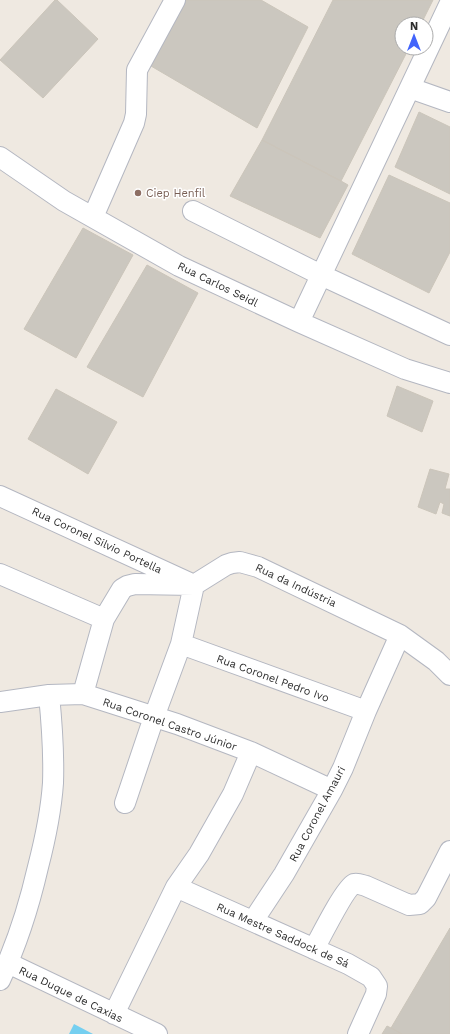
<svg xmlns="http://www.w3.org/2000/svg" width="450" height="1034" viewBox="0 0 450 1034" font-family="'Work Sans',sans-serif">
  <rect width="100%" height="100%" fill="#efe9e1"/>
  <path fill="#75cff0" d="M74 1024 93 1034H69Z"/>
  <path fill="#cbc7bf" stroke="#cbc5ba" d="M55 0H57L98 39 43 98 0 60Z
    M185 0H261L308 27 257 128 151 66Z
    M333 0H433L421 24H402V48H409L341 181 262 140Z
    M419 112 450 127V194L395 167Z
    M262 140 341 181 348 185 320 238 230 196Z
    M389 175 450 203V252L429 293 352 254Z
    M83 228 133 255 76 358 24 329Z
    M147 265 198 293 143 397 87 367Z
    M397 386 433 401 422 432 387 416Z
    M56 389 117 422 88 474 28 439Z
    M430 469 449 474 445 489H450V516L442 513 444 504 440 502 436 514 418 507Z
    M450 928V1034H402L391 1028Z
    M387 1026 391 1028 402 1034H382Z"/>
  <g fill="none" stroke-linecap="round" stroke-linejoin="round">
    <defs>
      <path id="minor" d="M410 88 450 102
        M0 157 64 201 179 266 299 322 405 369 450 383
        M193 211 321 275 450 335
        M93 217 134 123 136 114 137 70 175 0
        M299 322 450 3
        M0 496 194 585 181 644 154 717 125 803
        M0 574 104 619
        M181 644 366 711
        M83 694 104 619 122 589 127 586 135 584 194 585 226 565 232 563 240 562 258 567 400 635 436 661 450 675
        M0 702 49 695 83 694 177 724 251 752 332 790
        M176 887 348 964 371 977 377 986 376 994 358 1034
        M253 921 284 874 332 790 343 768 366 711 400 635
        M314 949C320 938 345 888 354 884 358 883 362 885 366 886L409 905 420 904 426 898 450 851
        M8 963 157 1034
        M0 980C17 944 29 906 38 867 45 840 51 812 53 783 54 754 52 725 49 695
        M114 1014 176 887 199 854 233 794 251 752"/>
    </defs>
    <use href="#minor" stroke="#b4b7c1" stroke-width="22"/>
    <use href="#minor" stroke="#fff" stroke-width="20"/>
  </g>
  <circle fill="#8d6e63" stroke="#fff" stroke-width="1.5" cx="138" cy="193" r="4"/>
  <g text-anchor="middle" stroke-width="3" stroke-linejoin="round" paint-order="stroke">
    <g font-size="11" fill="#785e54" stroke="#fff" text-anchor="start">
      <text x="146" y="197">Ciep Henfil</text>
    </g>
    <g font-size="11" fill="#2e2e2e" stroke="#fff">
      <text transform="translate(218 284) rotate(26)" y="4">Rua Carlos Seidl</text>
      <text transform="translate(97 540) rotate(25)" y="4">Rua Coronel Silvio Portella</text>
      <text transform="translate(296 585) rotate(25)" y="4">Rua da Indústria</text>
      <text transform="translate(273 678) rotate(20)" y="4">Rua Coronel Pedro Ivo</text>
      <text transform="translate(170 724) rotate(19)" y="4">Rua Coronel Castro Júnior</text>
      <text transform="translate(317 814) rotate(-62)" y="4">Rua Coronel Amauri</text>
      <text transform="translate(283 935) rotate(24)" y="4">Rua Mestre Saddock de Sá</text>
      <text transform="translate(71 994) rotate(26)" y="4">Rua Duque de Caxias</text>
    </g>
  </g>
  <g transform="translate(414 36)"><circle r="19" fill="#ffffff" stroke="#ababab"/>
  <path d="M0-3L7 15L0 10L-7 15Z" fill="#4264fb"/>
  <text y="-6" font-size="11" font-weight="bold" text-anchor="middle" fill="#2e2e2e">N</text>
  </g>
</svg>
